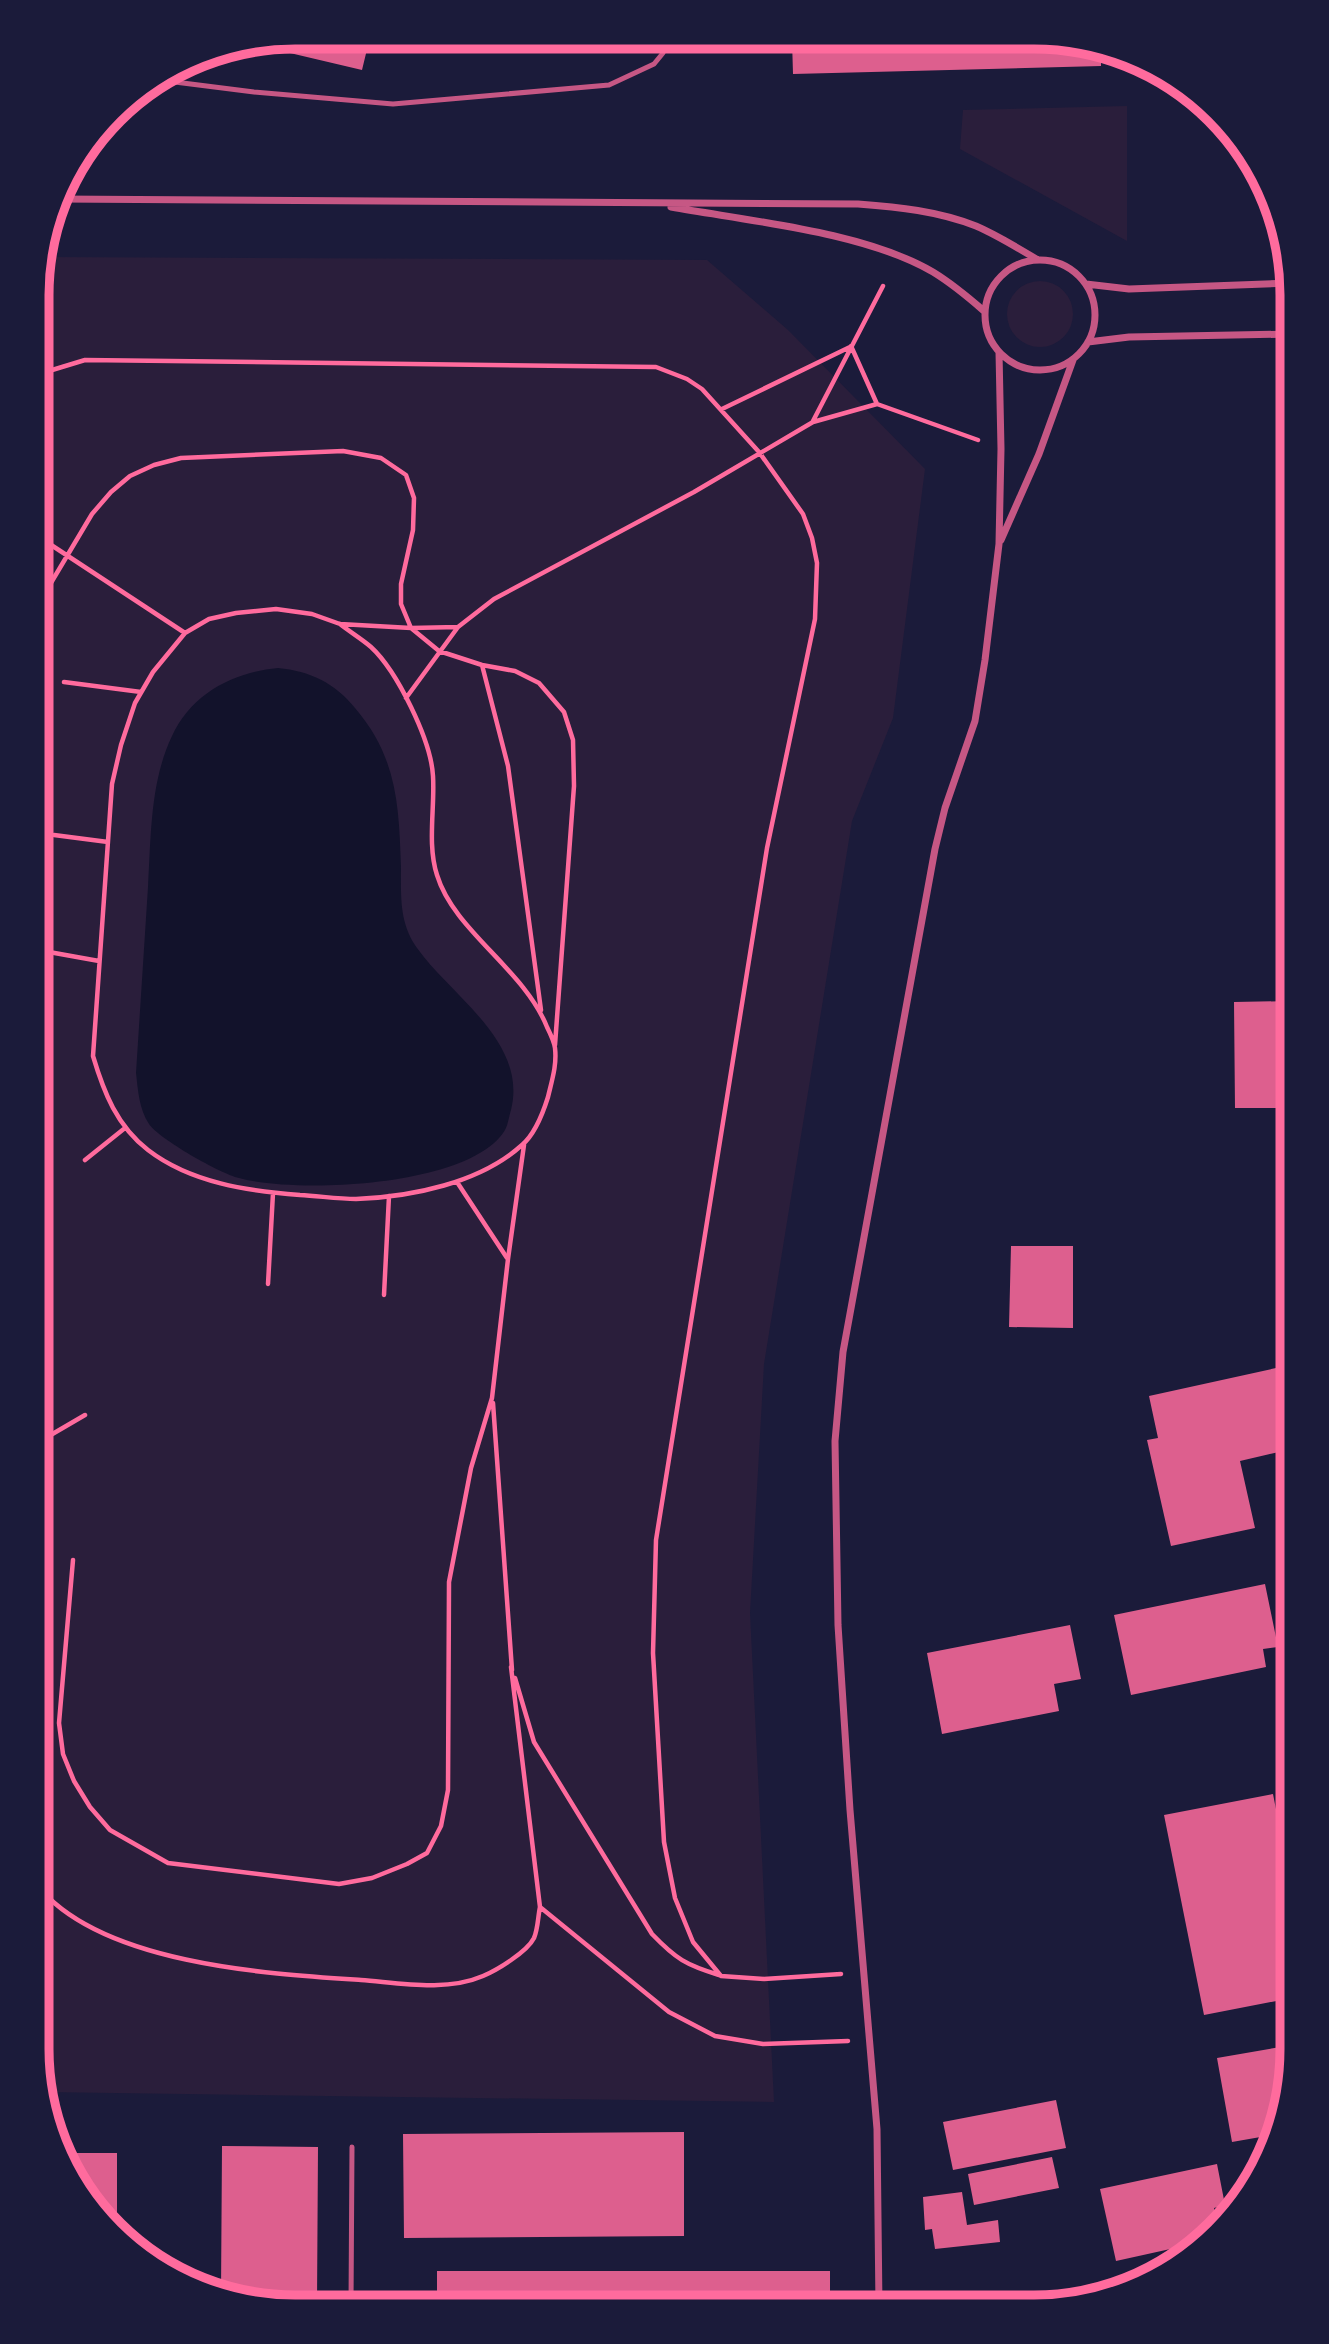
<svg xmlns="http://www.w3.org/2000/svg" width="1329" height="2344" viewBox="0 0 1329 2344" font-family="'Work Sans',sans-serif">
  <rect width="100%" height="100%" fill="#1b1b3a"/>
  <path fill="#2a1e3b" d="M1127 106V241L960 149 963 110Z
    M41 257 707 260 788 330 925 469 893 718 852 821 764 1364 750 1613 774 2102 44 2092 37 2049Z
    M1007 314a33 33 0 1 1 66 0a33 33 0 1 1-66 0Z"/>
  <path fill="#12122b" d="M278 668C310 671 335 683 355 708 397 757 399 805 401 867 401 896 399 923 417 948 451 996 528 1042 511 1110 509 1116 508 1125 505 1130 471 1187 297 1194 239 1178 221 1174 159 1139 149 1124 139 1109 138 1090 136 1073 140 1011 144 949 148 887 151 837 150 782 172 736 192 693 234 672 278 668Z"/>
  <path fill="#dd5f8e" d="M295 37H370L362 70 256 45Z
    M792 40 1084 42 1101 47V66L793 74Z
    M1292 1001V1108H1235L1234 1002Z
    M1011 1246H1073V1328L1009 1327Z
    M1276 1368 1292 1449 1240 1461 1255 1528 1171 1546 1147 1440 1158 1438 1149 1396Z
    M1265 1584 1278 1647 1263 1649 1266 1667 1131 1695 1114 1615Z
    M1070 1625 1081 1679 1054 1684 1059 1711 942 1734 927 1653Z
    M1273 1794 1292 1891V1998L1204 2015 1164 1815Z
    M1292 2045V2066L1278 2134 1232 2142 1217 2058Z
    M1056 2100 1066 2148 953 2170 943 2122Z
    M684 2132V2236L404 2238 403 2134Z
    M222 2146 318 2147 317 2305H261L221 2294Z
    M62 2153H117V2233L90 2206Z
    M1052 2157 1059 2188 974 2205 968 2174Z
    M1217 2164 1225 2205 1214 2208 1218 2227 1202 2242 1116 2261 1100 2189Z
    M962 2192 967 2225 998 2220 1000 2242 935 2249 932 2229 925 2230 923 2197Z
    M437 2271H830V2307L437 2305Z
    M1141 2281 1117 2293 1079 2300 1080 2292Z"/>
  <g fill="none" stroke-linecap="round" stroke-linejoin="round">
    <path stroke="#ff6b9d" stroke-width="4.5" d="M851 346 877 404 978 440
      M39 374 85 360 656 367 687 379 702 389 759 452 803 514 812 538 817 563 815 619 767 848 656 1540 653 1653 664 1842 675 1898 693 1942 721 1976 764 1979 841 1974
      M722 409 850 347
      M813 421 883 286
      M39 537 185 633
      M39 603 92 514 111 492 130 476 154 465 181 458 343 451 381 458 406 475 414 498 413 530 401 584V604L411 628 439 651 482 665 515 671 539 683 564 712 573 740 574 786 555 1045
      M340 624C350 632 362 639 371 647 397 671 431 740 433 776 435 808 427 844 437 875 454 931 524 969 547 1027 550 1033 554 1041 555 1048 557 1065 552 1080 548 1097 543 1113 535 1134 522 1145 480 1183 411 1197 356 1199 338 1199 319 1196 300 1195 248 1191 191 1183 148 1150 117 1126 104 1093 93 1056L112 784 121 745 135 703 153 672 185 633 209 619 236 613 276 609 312 614 340 624 411 628 458 627
      M482 665 508 766 541 1010
      M64 682 141 692
      M406 698 458 627 494 599 694 492 813 422 877 404
      M54 835 108 842
      M49 952 99 961
      M85 1160 125 1128
      M457 1182 507 1258
      M268 1284 273 1193
      M384 1295 389 1196
      M493 1403 512 1670
      M37 1443 85 1415
      M73 1560 59 1723 63 1754 74 1781 90 1807 110 1830 168 1863 339 1884 372 1878 407 1864 427 1853 441 1826 448 1790 449 1582 471 1468 492 1398 508 1259 524 1145
      M515 1678 534 1742 652 1934C676 1959 686 1965 719 1975
      M37 1885C100 1964 267 1974 361 1980 400 1983 446 1992 483 1976 497 1970 527 1952 534 1938 538 1929 538 1916 540 1907L511 1667
      M540 1907 669 2012 715 2036 763 2044 848 2041"/>
    <path stroke="#c65784" stroke-width="5" d="M159 80 254 92 393 104 609 85 654 64 663 53 666 39
      M351 2305 352 2147"/>
    <path stroke="#c65784" stroke-width="7" d="M58 199 858 204C898 207 938 211 976 226 997 235 1018 248 1038 260
      M671 207C749 221 865 232 933 272 951 283 968 297 984 311
      M985 315a55 55 0 1 1 110 0a55 55 0 1 1-110 0Z
      M1086 284 1129 289 1290 283
      M1088 342 1129 337 1292 334
      M1001 540 1039 454 1073 360
      M879 2307 877 2129 850 1810 838 1625 835 1441 843 1352 935 849 945 808 975 721 985 660 999 544 1001 449 999 352"/>
  </g>
  <path d="M0 0H1329V2344H0ZM295 49H1034A246 246 0 0 1 1280 295V2049A246 246 0 0 1 1034 2295H295A246 246 0 0 1 49 2049V295A246 246 0 0 1 295 49Z" fill="#1b1b3a" fill-rule="evenodd"/>
  <path fill="none" stroke="#ff6b9d" stroke-width="9" d="M295 49H1034A246 246 0 0 1 1280 295V2049A246 246 0 0 1 1034 2295H295A246 246 0 0 1 49 2049V295A246 246 0 0 1 295 49Z"/>
</svg>
